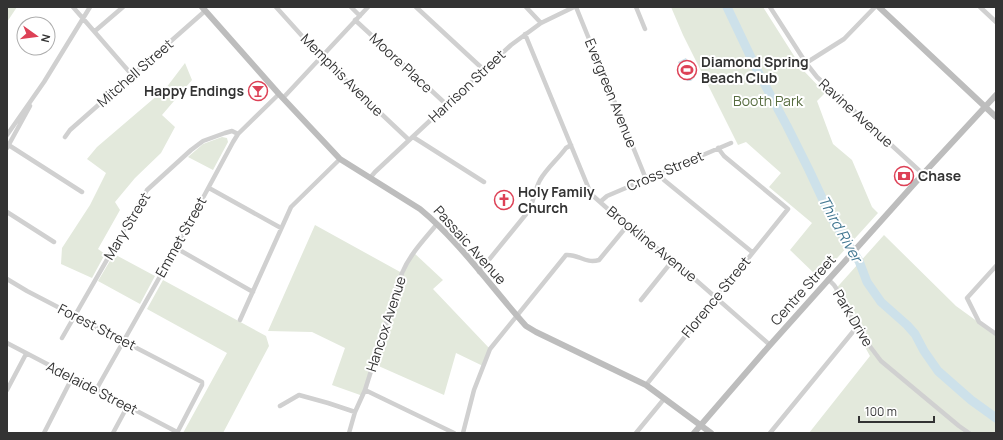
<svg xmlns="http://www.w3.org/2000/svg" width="1003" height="440" viewBox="0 0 1003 440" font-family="Manrope,sans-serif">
  <rect width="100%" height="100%" fill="#fff"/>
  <path fill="#e3e9dc" d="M7 7H17L7 22Z
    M671 7H763L803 70 825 93 817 101 833 144 852 160 872 207 878 213 819 278 790 250 812 223 769 187 781 173 746 142 738 145 683 35Z
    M185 63 192 80 162 115 175 127 161 153 135 178 115 202 120 210 98 249 105 254 92 278 61 264 62 248 90 205 106 173 87 159 97 147 166 88Z
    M222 137 227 138 228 142 213 170 188 157 203 144Z
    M315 225 402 273 413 252 443 280 433 289 490 349 483 366 456 353 444 395 374 364 363 396 332 385 345 348 312 332 268 331Z
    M884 235 956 306 996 335V433H809L870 356 837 297 832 293Z
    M114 254 155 276 140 304 98 281Z
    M163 280 266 336 269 346 223 433H183L227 353 147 309Z"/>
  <path fill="#cde1ea" d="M686 58 695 77 691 81H687L678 62Z"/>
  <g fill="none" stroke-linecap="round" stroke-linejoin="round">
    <path stroke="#cde1ea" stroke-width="9" d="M727 7 756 68 787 126 809 170 831 217 859 261 867 282 881 302 907 325 915 334 924 351 938 371 971 400 996 418"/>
    <path stroke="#d0d0d0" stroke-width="4.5" d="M73 7 132 75
      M276 7 321 57 409 140
      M351 7 360 16
      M416 7 484 70
      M526 7 541 23
      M576 7 646 179
      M636 7 645 29
      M770 7 806 63 817 77 923 174
      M980 7 996 22
      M355 20 447 105
      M95 31 123 7
      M525 34 591 194 627 226 673 260 770 345
      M806 63 844 39 875 7
      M283 98 368 7
      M7 135 44 82 90 7
      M65 137 70 130 205 11
      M413 137 421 142 484 182
      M7 144 82 192
      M7 148 30 106
      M659 173 664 180 752 252
      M370 178 375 172 511 45 541 23 574 7
      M209 188 281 228
      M600 202 607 196 731 143
      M7 212 54 242
      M176 248 253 292
      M996 266 967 298 979 322 996 334
      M479 272 527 213C534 203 534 191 540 180 547 168 558 159 566 148L571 145
      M7 279 27 291 202 382V385L177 433
      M828 279 834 285 842 297 856 328 881 361 959 426 969 433
      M641 300 673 260
      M240 320 291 207 340 159
      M62 338 147 190 191 150 203 141 225 133 232 131 238 134
      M7 343 177 432
      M646 385 788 209 724 156 718 148
      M7 390 26 354
      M96 390 176 248 233 142 238 134 279 94
      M365 390 454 433
      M280 406 299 395 328 403 355 412
      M44 433 72 378
      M113 433 127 407
      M349 433 355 412 365 390 402 273C410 254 424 240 437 224
      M463 433 474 390 490 349 566 255C579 254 585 264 599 260L627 226
      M636 433 664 399
      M770 433 856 328"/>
    <path stroke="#bdbdbd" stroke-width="6" d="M202 7 279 94 340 159 420 209C459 241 492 288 526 326L536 332 646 385 711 433
      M879 7 996 117
      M694 433 770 345 923 174 996 95"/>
  </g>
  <defs>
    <symbol id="stadium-ring" viewBox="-11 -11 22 22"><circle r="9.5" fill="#fff" stroke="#dd4156" stroke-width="1.5"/><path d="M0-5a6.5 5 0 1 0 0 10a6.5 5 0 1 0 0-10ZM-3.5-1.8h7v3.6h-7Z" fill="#dd4156"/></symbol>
    <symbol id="bar-ring" viewBox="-11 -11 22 22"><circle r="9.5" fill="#fff" stroke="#dd4156" stroke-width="1.5"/><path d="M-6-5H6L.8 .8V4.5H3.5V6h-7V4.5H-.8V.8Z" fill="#dd4156"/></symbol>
    <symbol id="bank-ring" viewBox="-11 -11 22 22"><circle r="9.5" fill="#fff" stroke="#dd4156" stroke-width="1.5"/><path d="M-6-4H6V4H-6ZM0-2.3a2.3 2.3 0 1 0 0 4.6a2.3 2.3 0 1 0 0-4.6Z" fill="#dd4156"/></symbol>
    <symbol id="church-ring" viewBox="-11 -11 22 22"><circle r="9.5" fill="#fff" stroke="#dd4156" stroke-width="1.5"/><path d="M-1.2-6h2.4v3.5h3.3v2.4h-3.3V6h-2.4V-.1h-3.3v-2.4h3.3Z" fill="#dd4156"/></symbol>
  </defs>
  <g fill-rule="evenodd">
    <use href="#stadium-ring" x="676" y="59" width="22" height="22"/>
    <use href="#bar-ring" x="247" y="80" width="22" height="22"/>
    <use href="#bank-ring" x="893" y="165" width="22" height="22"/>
    <use href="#church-ring" x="493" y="189" width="22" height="22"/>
  </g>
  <g text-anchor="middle" stroke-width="4" stroke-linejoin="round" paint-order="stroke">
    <g font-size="14" font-weight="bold" fill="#333" stroke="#fff" text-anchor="start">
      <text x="701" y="67">Diamond Spring<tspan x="701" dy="16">Beach Club</tspan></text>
      <text x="244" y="96" text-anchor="end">Happy Endings</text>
      <text x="918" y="181">Chase</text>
      <text x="518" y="197">Holy Family<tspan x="518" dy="16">Church</tspan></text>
    </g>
    <g font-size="14" fill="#333" stroke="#fff">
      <text transform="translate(401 63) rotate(43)" y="5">Moore Place</text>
      <text transform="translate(135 73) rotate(-41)" y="5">Mitchell Street</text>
      <text transform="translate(342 75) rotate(45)" y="5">Memphis Avenue</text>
      <text transform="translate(467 86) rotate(-43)" y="5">Harrison Street</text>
      <text transform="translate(611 93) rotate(68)" y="5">Evergreen Avenue</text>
      <text transform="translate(856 113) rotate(42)" y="5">Ravine Avenue</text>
      <text transform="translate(665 171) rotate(-23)" y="5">Cross Street</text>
      <text transform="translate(127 226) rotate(-59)" y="5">Mary Street</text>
      <text transform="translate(181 237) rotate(-61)" y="5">Emmet Street</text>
      <text transform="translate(652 244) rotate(39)" y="5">Brookline Avenue</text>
      <text transform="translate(470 245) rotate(48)" y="5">Passaic Avenue</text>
      <text transform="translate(803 290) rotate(-48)" y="5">Centre Street</text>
      <text transform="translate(716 297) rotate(-51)" y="5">Florence Street</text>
      <text transform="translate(853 318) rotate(59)" y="5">Park Drive</text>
      <text transform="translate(386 324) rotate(-72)" y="5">Hancox Avenue</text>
      <text transform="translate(97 327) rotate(27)" y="5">Forest Street</text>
      <text transform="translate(92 388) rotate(27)" y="5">Adelaide Street</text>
    </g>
    <g font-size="14" fill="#586d41" stroke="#fff">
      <text x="768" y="106">Booth Park</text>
    </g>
    <g font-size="15" font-style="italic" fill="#437892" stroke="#fff">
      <text transform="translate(840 229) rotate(61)" y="5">Third River</text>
    </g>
  </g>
  <rect width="1003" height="440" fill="none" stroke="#333333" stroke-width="16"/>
  <g transform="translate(36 36) rotate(104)"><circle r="19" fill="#ffffff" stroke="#adadad"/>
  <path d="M0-3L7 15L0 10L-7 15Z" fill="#dd4156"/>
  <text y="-6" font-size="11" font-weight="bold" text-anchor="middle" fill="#333333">N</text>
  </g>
  <path d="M859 416v6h75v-6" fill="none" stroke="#333333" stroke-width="2"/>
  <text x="865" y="416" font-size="12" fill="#333333" stroke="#ffffff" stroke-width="3" paint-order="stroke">100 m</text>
</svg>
